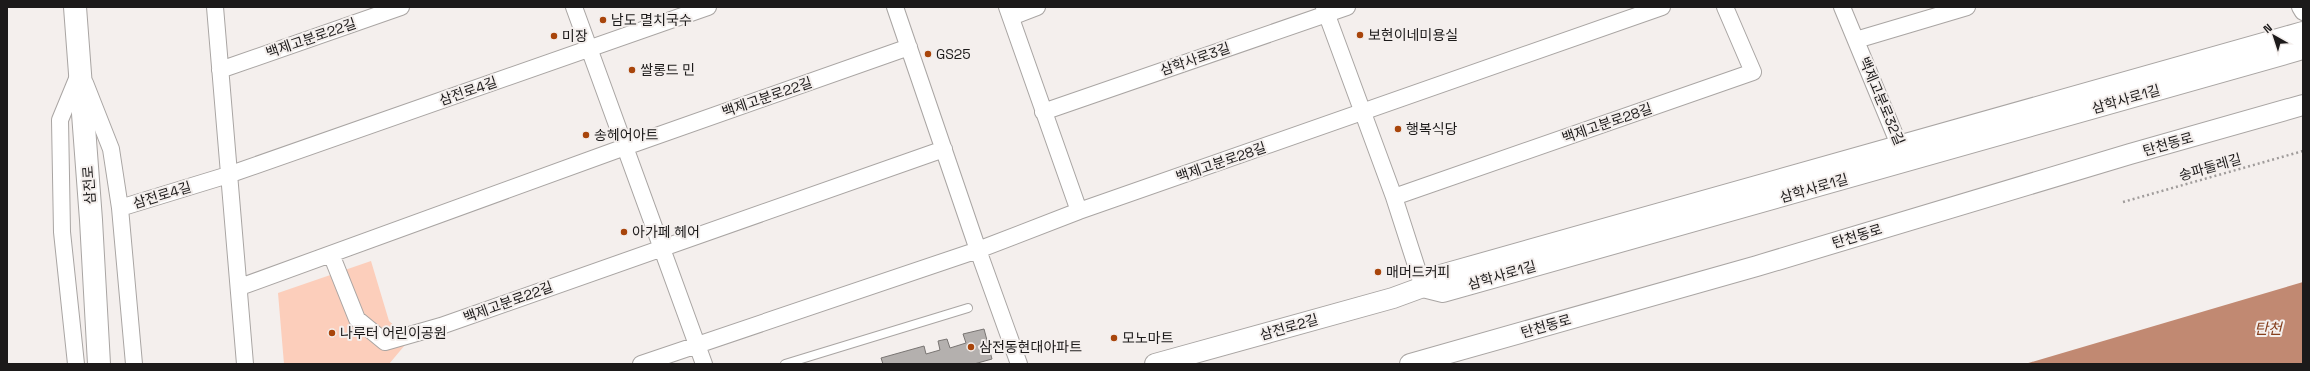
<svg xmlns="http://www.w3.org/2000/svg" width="2310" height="371" viewBox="0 0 2310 371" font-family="'Space Grotesk','Noto Sans KR',sans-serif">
  <rect width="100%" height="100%" fill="#f4efed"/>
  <path fill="#fccebb" d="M371 261 389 321 410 339 389 364H284L278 293Z"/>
  <path fill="#c18972" d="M2303 282V364H2025Z"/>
  <path fill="#b4b0ae" stroke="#797573" d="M984 329 992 359 974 364H883L881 358 924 346 926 354 940 350 938 341 947 339 950 348 966 343 963 334Z"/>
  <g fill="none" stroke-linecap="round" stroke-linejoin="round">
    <defs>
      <path id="service" d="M785 364 968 308"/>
      <path id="minor" d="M215 7 245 364
        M574 7 704 364
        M895 7 978 250 1019 364
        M1007 7 1079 211
        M1324 7 1394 197 1423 287
        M1842 7 1904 157
        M2300 7 2303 12
        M1011 17 1037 7
        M1856 40 1967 7
        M220 70 401 7
        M85 83 111 149 120 208 134 364
        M1043 112 1347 7
        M1394 197 1753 72 1725 7
        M120 208 228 175 708 7
        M331 254 357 319 385 342 441 326 944 149
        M240 287 625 147 909 47
        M76 364 62 232 60 120 79 74
        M641 364 978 250 1079 211 1662 7"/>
      <path id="tertiary" d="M1423 287 1443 292 2303 49
        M1155 364 1393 298 1423 287 1437 276 2303 32
        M1410 364 1757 266 2130 154 2303 105"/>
      <path id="secondary" d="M75 7 91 220 99 364"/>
    </defs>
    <use href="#service" stroke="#a9a5a3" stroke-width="10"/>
    <use href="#minor" stroke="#a9a5a3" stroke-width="18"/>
    <use href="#tertiary" stroke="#a9a5a3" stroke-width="22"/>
    <use href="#secondary" stroke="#a9a5a3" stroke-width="24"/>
    <path stroke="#a09c9b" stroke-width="2.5" stroke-dasharray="2 3" stroke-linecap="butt" d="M2123 202 2303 151"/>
    <use href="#service" stroke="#fff" stroke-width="8"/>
    <use href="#minor" stroke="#fff" stroke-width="16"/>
    <use href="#tertiary" stroke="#fff" stroke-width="20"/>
    <use href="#secondary" stroke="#fff" stroke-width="22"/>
  </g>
  <g fill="#a8450b" stroke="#f4efed" stroke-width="1.5">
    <circle cx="603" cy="20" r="4"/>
    <circle cx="1360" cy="35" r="4"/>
    <circle cx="554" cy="36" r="4"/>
    <circle cx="928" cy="54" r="4"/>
    <circle cx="632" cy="70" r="4"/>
    <circle cx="1398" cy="129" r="4"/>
    <circle cx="586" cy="135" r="4"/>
    <circle cx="624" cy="232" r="4"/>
    <circle cx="1378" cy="272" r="4"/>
    <circle cx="332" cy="333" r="4"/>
    <circle cx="1114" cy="338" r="4"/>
    <circle cx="971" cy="347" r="4"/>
  </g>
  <g text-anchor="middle" stroke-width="4" stroke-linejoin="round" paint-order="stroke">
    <g font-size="14" fill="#1c1a1a" stroke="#f4efed" text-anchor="start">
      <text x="611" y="25">남도 멸치국수</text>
      <text x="1368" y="40">보현이네미용실</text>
      <text x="562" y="41">미장</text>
      <text x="936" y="59">GS25</text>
      <text x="640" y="75">쌀롱드 민</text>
      <text x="1406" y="134">행복식당</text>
      <text x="594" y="140">송헤어아트</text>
      <text x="632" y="237">아가페 헤어</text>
      <text x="1386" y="277">매머드커피</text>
      <text x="340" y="338">나루터 어린이공원</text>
      <text x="1122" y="343">모노마트</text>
      <text x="979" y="352">삼전동현대아파트</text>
    </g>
    <g font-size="14" fill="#1c1a1a" stroke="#f4efed">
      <text transform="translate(311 38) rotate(-19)" y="5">백제고분로22길</text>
      <text transform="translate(1195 59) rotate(-19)" y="5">삼학사로3길</text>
      <text transform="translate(468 91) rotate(-19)" y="5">삼전로4길</text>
      <text transform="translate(767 97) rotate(-19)" y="5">백제고분로22길</text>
      <text transform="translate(2126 99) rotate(-16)" y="5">삼학사로1길</text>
      <text transform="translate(1882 101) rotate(67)" y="5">백제고분로32길</text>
      <text transform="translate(1607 123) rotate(-19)" y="5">백제고분로28길</text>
      <text transform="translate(2168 144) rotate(-16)" y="5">탄천동로</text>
      <text transform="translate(1221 162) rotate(-19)" y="5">백제고분로28길</text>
      <text transform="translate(2210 167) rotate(-16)" y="5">송파둘레길</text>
      <text transform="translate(89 185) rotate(-94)" y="5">삼전로</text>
      <text transform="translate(1814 188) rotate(-16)" y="5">삼학사로1길</text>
      <text transform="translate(162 195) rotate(-17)" y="5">삼전로4길</text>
      <text transform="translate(1857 236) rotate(-17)" y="5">탄천동로</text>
      <text transform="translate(1502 275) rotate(-16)" y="5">삼학사로1길</text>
      <text transform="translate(508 302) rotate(-20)" y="5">백제고분로22길</text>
      <text transform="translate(1546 326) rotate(-16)" y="5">탄천동로</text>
      <text transform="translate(1289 327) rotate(-16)" y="5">삼전로2길</text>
    </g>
    <g font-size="15" font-style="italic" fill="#86401e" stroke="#f4efed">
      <text x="2268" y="334">탄천</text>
    </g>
  </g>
  <rect width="2310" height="371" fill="none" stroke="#1c1a1a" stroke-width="16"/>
  <g transform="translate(2274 36) rotate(321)" stroke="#f4efed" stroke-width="3" paint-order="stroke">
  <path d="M0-3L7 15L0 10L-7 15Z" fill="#1c1a1a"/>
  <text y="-6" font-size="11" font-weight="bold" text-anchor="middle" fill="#1c1a1a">N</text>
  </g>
</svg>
